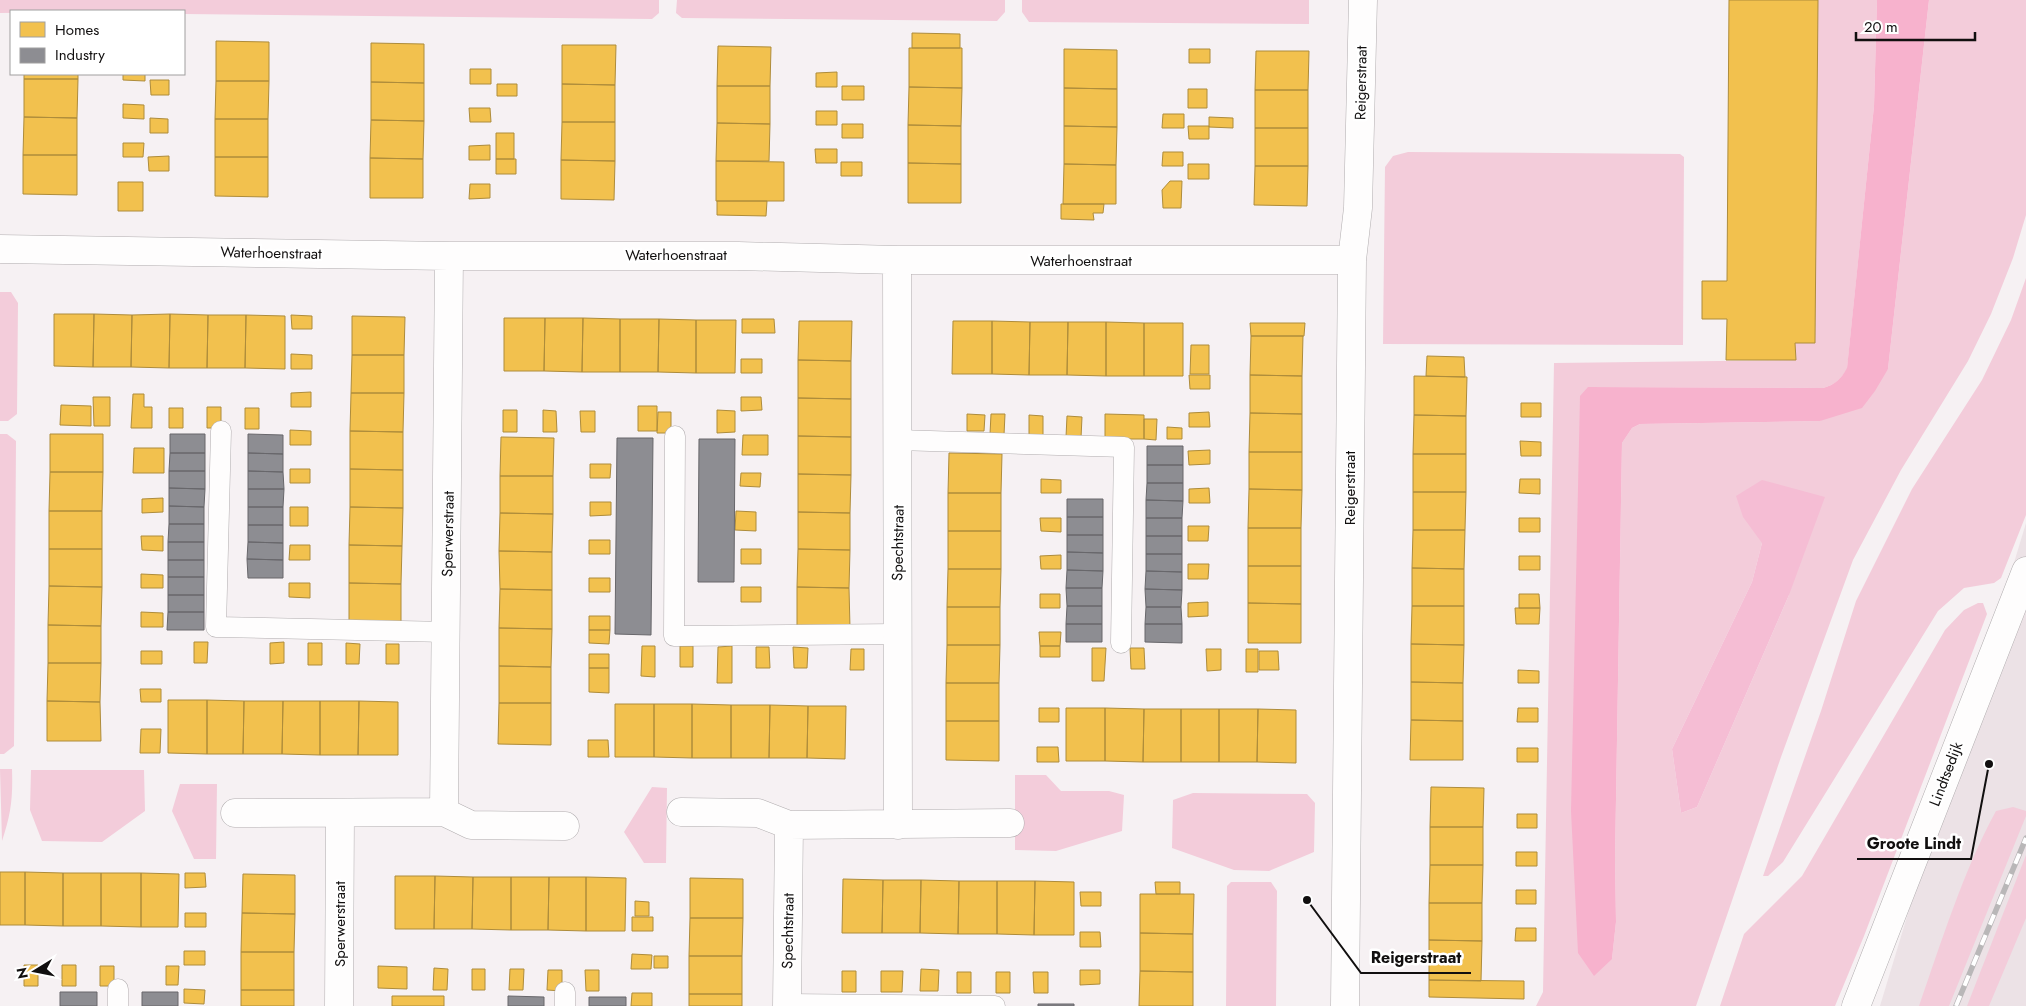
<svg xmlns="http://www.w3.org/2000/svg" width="2026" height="1006" viewBox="0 0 2026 1006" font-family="Jost,sans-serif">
  <rect width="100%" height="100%" fill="#f6f1f3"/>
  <path fill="#ece2e6" d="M2026 523V1006H1880Z"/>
  <path fill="#f3ccda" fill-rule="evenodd" d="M0 0H659V13L652 19 184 14V11L0 13Z
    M677 0H1005V12L997 21 682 18 676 13Z
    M1022 0H1309V24L1029 22 1022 12Z
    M1818 0H1877L1874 106 1847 369C1840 380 1836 384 1823 388L1588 387 1612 959 1616 922 1615 859 1622 443 1632 428 1640 424 1820 421 1888 369 1929 0H2026V215L2013 258 1991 314 1968 361 1901 470 1853 560 1781 757 1696 1006H1536L1543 992 1554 363 1795 360V343H1815ZM1762 543 1789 595 1697 807 1681 813 1672 749 1752 582Z
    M1408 152 1680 154 1684 157 1683 345 1383 344 1385 167 1393 156Z
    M2026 278V515L2001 578 1994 583 1964 588 1938 611 1783 862 1768 876H1763L1821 711 1856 601 1912 489 1982 380 2011 320Z
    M0 292H11L18 303 17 414 8 421H0Z
    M0 434H7L16 441 14 746 4 754H0Z
    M1978 603H1983L1987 614 1864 936 1835 1006H1720L1744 934 1802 876 1945 630 1964 610Z
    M0 769H12C13 798 11 814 2 841Z
    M31 770H144L145 811 102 842 42 841 30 810Z
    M1015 775H1046L1061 791H1109L1124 795 1122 831 1056 851 1015 850Z
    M180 784H217L216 859H194L172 811Z
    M652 787 667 788 666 863H644L624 832Z
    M1193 793 1307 794 1315 803 1314 852 1269 871 1234 870 1172 848 1173 800Z
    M2013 807 2026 811V816L1949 1006H1919C1941 943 1964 869 1996 811Z
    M2026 855V918L1989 1006H1967Z
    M1231 882H1271L1277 891 1276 1006H1226L1227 886Z"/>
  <path fill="#f5bdd4" d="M1762 480 1825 497 1789 595 1697 807 1681 813 1672 749 1752 582 1762 543 1743 517 1736 496Z"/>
  <path fill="#f7b2cd" d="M1877 0H1929L1888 369 1875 391 1862 408 1820 421 1640 424 1632 428 1622 443 1615 859 1616 922 1612 959 1594 976 1578 953 1571 811 1580 396 1588 387 1823 388C1836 384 1840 380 1847 368L1874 106Z"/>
  <path fill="#f2c14e" stroke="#ae8c3b" d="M1729 0H1818L1815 343H1795L1796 360H1726L1727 319H1702V281H1727Z
    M912 33 960 34V48H912Z
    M216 41 269 42V81H216Z
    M371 43 424 44V83L371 82Z
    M562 45H616L615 85 562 84Z
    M718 46 771 47 770 86H717Z
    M909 48H962V88L909 87Z
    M1064 49 1117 50V89L1064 88Z
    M1189 49H1210V63H1189Z
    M1256 51H1309L1308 90H1255Z
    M470 69H491V84H470Z
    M837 72V87H816V73Z
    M24 74H78V79H24Z
    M123 74H145V81L123 80Z
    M24 79H78L77 118 24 117Z
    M150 80H169V95H151Z
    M216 81H269L268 119H215Z
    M371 82 424 83V121L371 120Z
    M497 84H517V96H497Z
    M562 84 615 85V122H562Z
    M717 86H770V124L717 123Z
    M842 86H864V100H842Z
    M909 87 962 88 961 126 908 125Z
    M1064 88 1117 89V127L1064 126Z
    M1188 89H1207V108H1188Z
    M1255 90H1308V128H1255Z
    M123 104 144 105V119L123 118Z
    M469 108H490L491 122H470Z
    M816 111H837V125H816Z
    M1163 114H1184V128H1162Z
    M24 117 77 118V155H23Z
    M1209 117 1233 118V128L1209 127Z
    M150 118 168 119V133H150Z
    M215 119H268V157H215Z
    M371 120 424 121 423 159 370 158Z
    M562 122H615V161L561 160Z
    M717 123 770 124 769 161H716Z
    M842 124H863V138H842Z
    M908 125 961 126V164L908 163Z
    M1064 126 1117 127 1116 165 1064 164Z
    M1188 126H1209V139H1189Z
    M1255 128H1308V166H1255Z
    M496 133H514V159H496Z
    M123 143H144L143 157H123Z
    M490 145V160H469V146Z
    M815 149H837V163H816Z
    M1163 152H1183V166H1162Z
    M23 155H77V195L23 194Z
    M169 156V171H149L148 157Z
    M215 157H268V197L215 196Z
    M370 158 423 159V198H370Z
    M496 159H516V174H496Z
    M561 160 615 161 614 200 561 199Z
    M716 161 784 162V201H716Z
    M841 162H862V176H841Z
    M908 163 961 164V203H908Z
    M1064 164 1116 165V204H1063Z
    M1188 164H1209V179H1188Z
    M1255 166H1308L1307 206 1254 205Z
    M1170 181H1182L1181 208H1163L1162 190Z
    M118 182H143V211H118Z
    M470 184H490V198L469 199Z
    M717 201H767L766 216 717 215Z
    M1061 204H1104L1103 213H1093L1094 220 1061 219Z
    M54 314H94L93 367 54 366Z
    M94 314 132 315 131 367H93Z
    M170 314 169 368 131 367 132 315Z
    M170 314 208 315 207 368H169Z
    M208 315H246L245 368H207Z
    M246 315 285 316V369L245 368Z
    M291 315 312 316V329H292Z
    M352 316 405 317 404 355H352Z
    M504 318H545L544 371H504Z
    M545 318H583L582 372 544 371Z
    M583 318 620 319V372H582Z
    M620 319H659L658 372H620Z
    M659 319 696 320V373L658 372Z
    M742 319H774L775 333H742Z
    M696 320H736L735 373H696Z
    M799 321H852L851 361 798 360Z
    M953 321H992V374H952Z
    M992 321 1030 322 1029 375 992 374Z
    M1030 322H1068L1067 375H1029Z
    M1068 322H1106V376L1067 375Z
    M1106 322 1144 323V376H1106Z
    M1144 323H1183V376H1144Z
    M1250 323H1305L1304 336H1251Z
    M1251 336H1303L1302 376 1250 375Z
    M1191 345H1209V374H1190Z
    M291 354 312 355V369H291Z
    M352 355H404V393H351Z
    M1427 356 1464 357 1465 377 1426 376Z
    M741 359H762V373H741Z
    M798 360 851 361V399L798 398Z
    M1189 375H1210V389H1190Z
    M1250 375 1302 376V414L1250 413Z
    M1414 376 1467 377 1466 416 1414 415Z
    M311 392V407H291V393Z
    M351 393H404L403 432 350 431Z
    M133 394H144V407H152V428H131Z
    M93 397H110V426H94Z
    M741 397H761L762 410 741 411Z
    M798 398 851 399V437L798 436Z
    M1521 403H1541V417H1521Z
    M61 405 91 406V426L60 425Z
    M638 406H657V431H638Z
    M207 407H221V428H207Z
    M169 408H183V428H169Z
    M245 408H259V429H245Z
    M503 410H517V432H503Z
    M543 410 556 411 557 432H543Z
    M717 410 735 411V432L717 433Z
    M580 411H595V432H581Z
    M658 412H671V433H657Z
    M1209 412 1210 427H1189V413Z
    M1250 413 1302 414V452H1249Z
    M967 414 985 415 984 431H967Z
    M991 414H1005L1004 435 990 434Z
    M1105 414 1144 415V439H1105Z
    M1029 415 1043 416V436H1029Z
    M1414 415 1466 416V454H1413Z
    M1067 416 1082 417 1081 438 1066 437Z
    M1144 419H1157L1156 440 1144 439Z
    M1167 427 1182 428V439H1167Z
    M290 430 311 431V445H290Z
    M350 431 403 432V470L350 469Z
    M50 434H103V472H50Z
    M743 435H768V455H742Z
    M798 436 851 437V475L798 474Z
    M501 437 554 438 553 476H500Z
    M1520 441 1541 442V456H1521Z
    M134 448H164V473H133Z
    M1210 450V464L1189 465 1188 451Z
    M1249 452H1302V490L1249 489Z
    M949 453 1002 454 1001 493H948Z
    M1413 454H1466V492H1413Z
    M590 464H611L610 478H590Z
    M290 469H310V483H290Z
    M350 469 403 470V508L350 507Z
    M50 472H103L102 511H49Z
    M741 473H761L760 487 740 486Z
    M798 474 851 475 850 513 798 512Z
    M500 476H553V514L500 513Z
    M1041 479 1061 480V493H1041Z
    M1520 479H1540V494L1519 493Z
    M1209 488 1210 503H1189V489Z
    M1249 489 1302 490 1301 528H1248Z
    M1413 492H1466L1465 530H1413Z
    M948 493H1001V531H948Z
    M163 498V512L142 513V499Z
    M590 502H611V515L590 516Z
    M290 507H308V526H290Z
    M350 507 403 508 402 546 349 545Z
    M49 511H102V549H49Z
    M736 511 756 512V531L735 530Z
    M798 512 850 513V550L798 549Z
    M500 513 553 514 552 552 499 551Z
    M1040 518H1061V532L1041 531Z
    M1519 518H1540V532H1519Z
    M1188 526H1209L1208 541H1188Z
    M1248 528H1301V566H1248Z
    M1413 530H1465L1464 569 1412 568Z
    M948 531H1001V569H948Z
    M141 536H163V551L142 550Z
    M589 540H610V554H589Z
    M290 545H310V560H289Z
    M349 545 402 546 401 584 349 583Z
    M49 549H102V587L49 586Z
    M741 549H761V564H741Z
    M798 549 850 550 849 588 797 587Z
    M499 551 552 552V590L500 589Z
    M1061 555V569H1041L1040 556Z
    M1519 556H1540V570H1519Z
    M1188 564H1209L1208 579H1188Z
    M1248 566H1301V604L1248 603Z
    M1412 568 1464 569V606H1412Z
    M948 569H1001L1000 607H947Z
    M141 574 163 575V588H141Z
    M589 578H610V592H589Z
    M289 583H310V598L289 597Z
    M349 583 401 584V624L349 623Z
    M49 586 102 587 101 626 48 625Z
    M741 587H761V602H741Z
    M797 587 849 588 850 628H797Z
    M500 589 552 590V629L499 628Z
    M1040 594H1060V608H1040Z
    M1519 594H1539L1540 608H1519Z
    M1208 602V616L1188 617V603Z
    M1248 603 1301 604V643H1248Z
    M1412 606H1464V645L1411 644Z
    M947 607H1000V645H947Z
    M1515 608H1540L1539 624H1516Z
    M141 612 163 613V627H141Z
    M589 616H610V630H589Z
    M48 625 101 626V663H48Z
    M499 628 552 629 551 667 499 666Z
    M589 630H610L609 644 589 643Z
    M1039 632H1061L1060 646H1040Z
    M194 642H208L207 663H194Z
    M284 642V663L270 664V643Z
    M308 643H322V665H308Z
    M346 643 360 644 359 664H346Z
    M386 644H399V664H386Z
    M1411 644 1464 645 1463 683 1411 682Z
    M947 645H1000L999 683H946Z
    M642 646H655V677L641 676Z
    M680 646H693V667H680Z
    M732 646V683H717L718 647Z
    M1040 646H1060V657H1040Z
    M756 647H769L770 668H756Z
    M793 647 808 648 807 668H794Z
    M1092 648H1106L1104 681H1092Z
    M1130 648H1144L1145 669H1131Z
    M851 649H864V670H850Z
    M1206 649H1221V670L1207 671Z
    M1246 649H1258V672H1246Z
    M141 651H162V664H141Z
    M1259 651H1278L1279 670H1259Z
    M589 654H609V668H589Z
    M48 663H101L100 702 47 701Z
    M499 666 551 667V703H499Z
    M589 668H609V693L589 692Z
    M1518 670 1539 671V683H1518Z
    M1411 682 1463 683V721L1411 720Z
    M946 683H999V721H946Z
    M140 689H161V702H141Z
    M168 700H207V754L168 753Z
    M207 700 244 701 243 754H207Z
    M47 701 100 702 101 741H47Z
    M244 701H283L282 754H243Z
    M283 701H320V755L282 754Z
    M320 701H359L358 755H320Z
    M359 701 398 702V755H358Z
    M499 703H551V745L498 744Z
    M615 704H654V757H615Z
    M654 704H692V758L654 757Z
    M692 704 731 705V758H692Z
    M731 705H770L769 758H731Z
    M770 705 808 706 807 758H769Z
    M808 706H846L845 759 807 758Z
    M1039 708H1059V722H1039Z
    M1066 708H1105V761H1066Z
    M1105 708 1144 709 1143 762 1105 761Z
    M1518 708H1538V722H1517Z
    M1144 709H1181V762H1143Z
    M1181 709H1219V762H1181Z
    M1219 709H1258L1257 762H1219Z
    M1258 709 1296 710V763L1257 762Z
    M1411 720 1463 721V760H1410Z
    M946 721H999V761L946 760Z
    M141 729H161L160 753H140Z
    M588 740H608L609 757H588Z
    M1037 747H1058L1059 762H1037Z
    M1517 748H1538V762H1517Z
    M1431 787 1484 788 1483 827H1430Z
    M1517 814H1537V828H1517Z
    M1430 827H1483V865H1430Z
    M1516 852H1537V866H1516Z
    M1430 865H1483L1482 903H1429Z
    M0 872H25V925H0Z
    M25 872 63 873V926L25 925Z
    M63 873H101V926H63Z
    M101 873H141V927L101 926Z
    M141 873 179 874 178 927H141Z
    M185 873H205L206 887 185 888Z
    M243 874 295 875V914L242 913Z
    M395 876H435L434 929H395Z
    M435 876 473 877 472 929H434Z
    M473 877H511V930L472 929Z
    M511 877H549L548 930H511Z
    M549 877H586V931L548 930Z
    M586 877 626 878 625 931H586Z
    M690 878 743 879V918H690Z
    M843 879 883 880 882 933H842Z
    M883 880H921L920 933H882Z
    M921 880 959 881 958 934 920 933Z
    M959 881H997V934H958Z
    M997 881H1035L1034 935 997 934Z
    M1035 881 1074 882V935H1034Z
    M1155 882H1180V894H1156Z
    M1516 890H1536V904H1516Z
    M1080 892H1101V906H1081Z
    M1140 894H1194L1193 934 1140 933Z
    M635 901 649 902V916H635Z
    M1429 903H1482V941L1429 940Z
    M185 913H206V927H185Z
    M242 913 295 914 294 952H241Z
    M632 917H653V931H632Z
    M690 918H743L742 956H689Z
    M1516 928H1536V941H1515Z
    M1080 932H1100L1101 947H1080Z
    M1140 933 1193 934V972L1140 971Z
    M1429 940 1482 941 1481 981 1429 980Z
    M184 951H205V965H184Z
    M241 952H294V990H241Z
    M632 954 652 955 651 969H631Z
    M654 956H668V968H654Z
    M689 956H742V994H689Z
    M24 965H38V986H24Z
    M62 965H76V986H62Z
    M100 966H114V986H100Z
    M166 966H179L178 985H166Z
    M378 966 407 967V989L378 988Z
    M434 968 448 969 447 990H433Z
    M472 969H485V990H472Z
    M510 969H524L523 990H509Z
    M921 969 939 970 938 991H920Z
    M548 970H562V991L547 990Z
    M585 970H599V991H586Z
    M1080 970H1100V984L1080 985Z
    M842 971H856V992H842Z
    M881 971H903L902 992H881Z
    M1140 971 1193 972V1006H1139Z
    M957 972H971V993H957Z
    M996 972H1010V993H996Z
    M1033 972H1048V993H1034Z
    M1429 980 1524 981V999L1429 997Z
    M184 989 205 990 204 1004 184 1003Z
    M241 990H294V1006H241Z
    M632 993H652V1006H631Z
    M689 994H742V1006H689Z
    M392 996H444V1006H392Z"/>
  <path fill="#8d8d92" stroke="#68676b" d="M170 434H205V453H170Z
    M248 434 283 435V454L248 453Z
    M617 438H653L651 635 615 634Z
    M699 439H735L734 582H698Z
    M1147 446H1183V465H1147Z
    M170 453H205V471H169Z
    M248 453 283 454V472L248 471Z
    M1147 465H1183V483H1147Z
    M169 471H205V489L169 488Z
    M248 471 283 472 284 489H248Z
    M1147 483H1183V501L1146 500Z
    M169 488 205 489 204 507 169 506Z
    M248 489H284L283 507H248Z
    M1067 499H1103V517H1067Z
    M1146 500 1183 501 1182 518H1146Z
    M169 506 204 507V524H169Z
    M248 507H283V525H248Z
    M1067 517H1103V535H1067Z
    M1146 518H1182V536H1146Z
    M169 524H204V542H168Z
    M248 525H283V543L248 542Z
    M1067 535H1103V553L1067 552Z
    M1146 536H1182V554H1146Z
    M168 542H204V560H168Z
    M248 542 283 543V560L247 559Z
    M1067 552 1103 553V571L1067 570Z
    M1146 554H1182V572L1146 571Z
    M247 559 283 560V578H248Z
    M168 560H204V577H168Z
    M1067 570 1103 571 1102 588H1066Z
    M1146 571 1182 572V590L1145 589Z
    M168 577H204V595H168Z
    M1066 588H1102V606H1067Z
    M1145 589 1182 590 1181 607H1146Z
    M168 595H204V612H168Z
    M1067 606H1102V624H1066Z
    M1146 607H1181L1182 624H1145Z
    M168 612H204V630H167Z
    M1066 624H1102V642H1066Z
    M1145 624H1182V643L1145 642Z
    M60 992H97V1006H60Z
    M142 992H178V1006H142Z
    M508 996 544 997V1006H508Z
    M589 997H626V1006H589Z
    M1038 1004H1074V1006H1038Z"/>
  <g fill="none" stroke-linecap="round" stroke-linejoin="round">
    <defs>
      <path id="service" d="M221 431 216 627 447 632
        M675 436 674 636 897 634
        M898 440 1124 447 1121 643
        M787 1004 995 1006
        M118 1006V989
        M565 1006V992"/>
      <path id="minor" d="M0 249 449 256H738L897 260H1352
        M897 260 898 825
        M444 812 449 256
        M681 812 758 813 789 825 1010 823
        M235 813 444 812 471 825 565 826
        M339 1006 340 813
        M787 1006 789 825
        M1345 1006 1352 260 1358 208 1363 0"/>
      <path id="secondary" d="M1856 1006 2026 571"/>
    </defs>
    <use href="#service" stroke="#b1adaf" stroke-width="21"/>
    <use href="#minor" stroke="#b1adaf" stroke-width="29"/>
    <use href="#secondary" stroke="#b1adaf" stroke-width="29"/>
    <use href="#service" stroke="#fefdfd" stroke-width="20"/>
    <use href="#minor" stroke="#fefdfd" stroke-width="28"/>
    <use href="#secondary" stroke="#fefdfd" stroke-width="28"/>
    <defs>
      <path id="rail" d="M1956 1006 2026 838"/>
    </defs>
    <use href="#rail" stroke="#b9b7b8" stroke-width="5.5"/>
    <use href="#rail" stroke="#fff" stroke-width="4" stroke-dasharray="11" stroke-linecap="butt"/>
  </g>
  <g text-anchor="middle" stroke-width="5" stroke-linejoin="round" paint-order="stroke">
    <g font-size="15" fill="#110f0f" stroke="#fff">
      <text transform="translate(1361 83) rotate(-89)" y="5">Reigerstraat</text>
      <text transform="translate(271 253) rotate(1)" y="5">Waterhoenstraat</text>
      <text x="676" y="260">Waterhoenstraat</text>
      <text x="1081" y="266">Waterhoenstraat</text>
      <text transform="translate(1350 488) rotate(-90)" y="5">Reigerstraat</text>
      <text transform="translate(448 534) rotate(-89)" y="5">Sperwerstraat</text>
      <text transform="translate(898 543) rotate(-89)" y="5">Spechtstraat</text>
      <text transform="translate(1946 774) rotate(-69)" y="5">Lindtsedijk</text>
      <text transform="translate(340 924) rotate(-90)" y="5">Sperwerstraat</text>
      <text transform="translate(788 931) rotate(-89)" y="5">Spechtstraat</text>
    </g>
  </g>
  <path fill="none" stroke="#110f0f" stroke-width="2" d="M1989 764L1971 859H1857M1307 900L1361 973H1471"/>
  <g fill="#110f0f" stroke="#fff" stroke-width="2">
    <circle cx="1989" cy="764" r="5"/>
    <circle cx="1307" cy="900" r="5"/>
  </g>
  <g font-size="16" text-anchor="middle" font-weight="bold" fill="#110f0f" stroke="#fff" stroke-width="5" stroke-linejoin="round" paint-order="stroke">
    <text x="1914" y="849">Groote Lindt</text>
    <text x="1416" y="963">Reigerstraat</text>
  </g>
  <rect x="10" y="10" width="175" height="65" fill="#ffffff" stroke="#a09f9f"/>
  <rect x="20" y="22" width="25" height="15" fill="#f2c14e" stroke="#a09f9f"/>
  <text x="55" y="35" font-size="15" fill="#110f0f">Homes</text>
  <rect x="20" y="48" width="25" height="15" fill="#8d8d92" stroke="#a09f9f"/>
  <text x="55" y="60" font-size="15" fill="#110f0f">Industry</text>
  <g transform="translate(35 971) rotate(260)" stroke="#ffffff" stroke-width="4" paint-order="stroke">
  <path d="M0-4L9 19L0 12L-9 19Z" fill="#110f0f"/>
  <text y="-8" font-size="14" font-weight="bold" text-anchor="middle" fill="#110f0f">N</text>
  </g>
  <path d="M1856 32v8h119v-8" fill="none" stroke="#110f0f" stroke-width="2.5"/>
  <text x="1864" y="32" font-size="15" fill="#110f0f" stroke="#ffffff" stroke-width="4" paint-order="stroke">20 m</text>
</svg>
